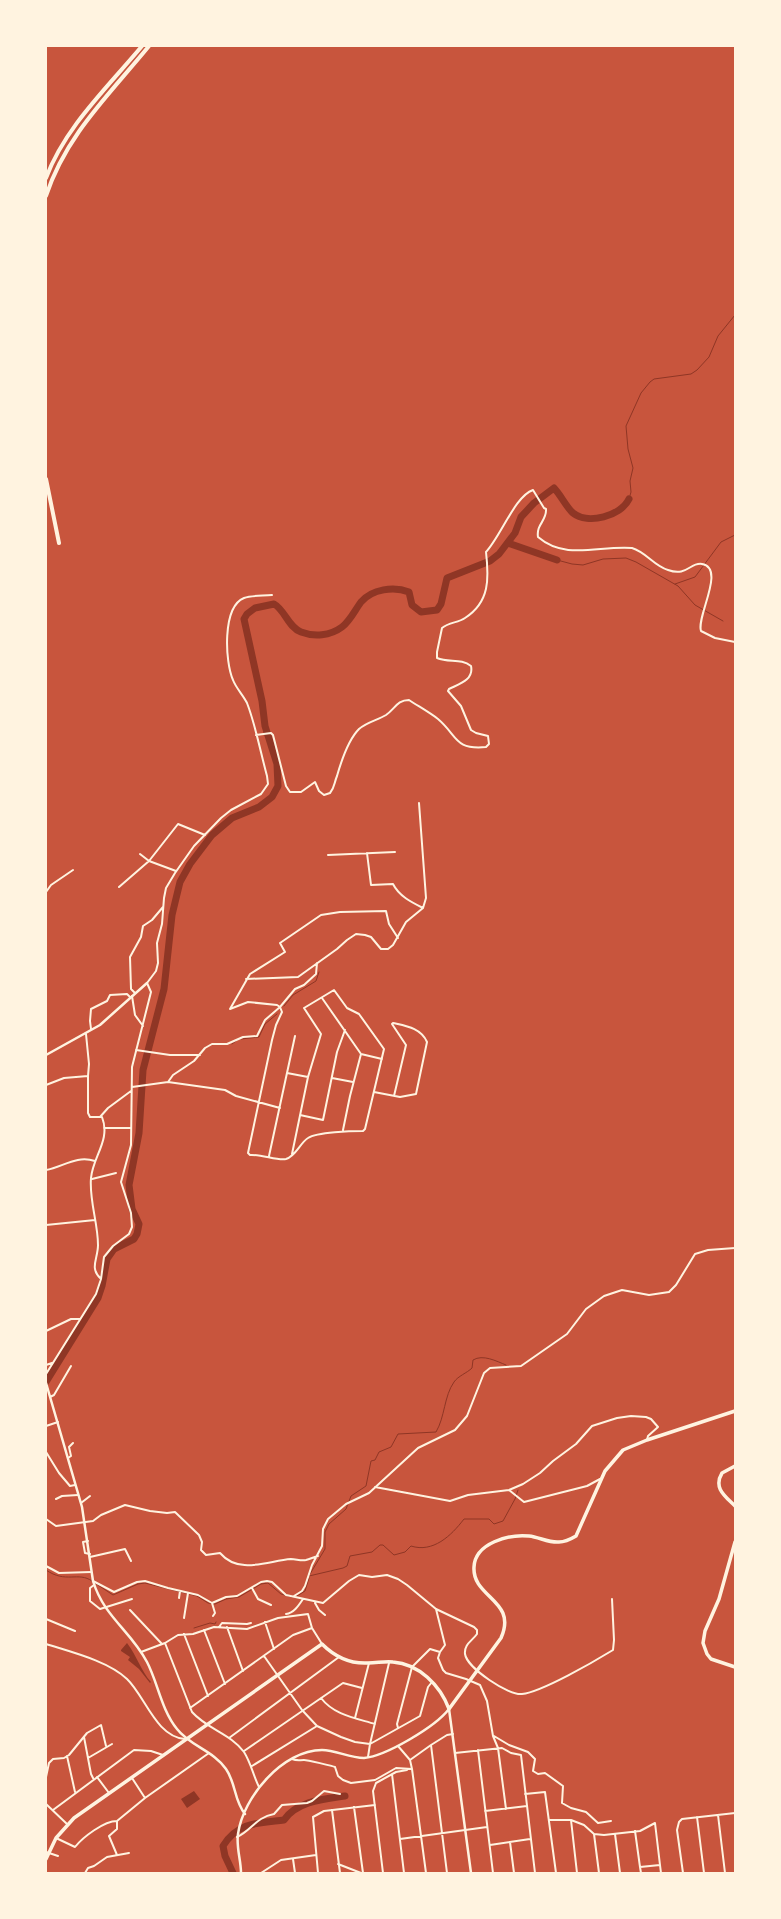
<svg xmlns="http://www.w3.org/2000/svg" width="781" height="1919" viewBox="0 0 781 1919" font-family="'Work Sans',sans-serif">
  <rect width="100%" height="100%" fill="#c8553d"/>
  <path fill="#8f3625" d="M127 1643C137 1656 141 1671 151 1682L150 1683 139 1669 128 1660 130 1657 121 1651V1650Z
    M194 1791 200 1799 187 1808 181 1799Z"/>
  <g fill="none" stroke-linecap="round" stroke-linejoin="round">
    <path stroke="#8f3625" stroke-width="1" d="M629 499 631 492 630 481 633 468 628 449 626 426 641 393 650 382 654 379 691 374 697 370 709 357 718 336 735 315
      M557 560 572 564 583 565 603 559 626 558 636 562 678 586 695 605 723 621
      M675 584 695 577 721 542 735 535
      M284 1006 293 995 316 981 319 972
      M241 1039 259 1037 265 1024 277 1014
      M232 1044 236 1041
      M46 1570C66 1584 78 1571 92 1581
      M310 1574 325 1549V1532L329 1524 346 1509 351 1496 366 1486 371 1461 375 1460 379 1452 391 1447 398 1434 436 1432C445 1417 444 1396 454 1382 458 1376 467 1373 472 1368L473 1360C483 1354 496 1361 506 1365
      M309 1576 343 1568 347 1566 350 1556 372 1552 380 1545H383L394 1555 405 1552 411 1546C433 1553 451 1536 464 1519H489L494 1524 503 1521 515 1499 518 1490
      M95 1583 113 1595 138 1584 145 1583 197 1596 208 1603 215 1604 226 1599 239 1597 261 1584 268 1583 281 1594 292 1597
      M297 1596 305 1591 309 1578
      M194 1628 210 1623 215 1624 216 1622"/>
    <path stroke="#8f3625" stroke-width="7" d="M508 543 557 560
      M46 1382 98 1298 102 1286 107 1259 114 1249 134 1239 137 1234 139 1224 132 1209 129 1185 139 1133 143 1070 164 989 172 915 180 882 190 864 212 835 232 818 259 807 272 797 278 786 277 764 265 726 262 701 244 619 247 614 255 608 274 604C285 610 288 627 301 632 314 637 330 636 342 627 350 621 355 610 361 602 372 589 394 586 409 592L412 605 421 612 437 610 441 604 447 578 490 561 499 554 515 533 521 517 534 503 554 488C560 494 567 508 573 513 588 525 621 516 629 499
      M233 1873 225 1856 223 1846C238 1822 258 1823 284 1820 297 1801 324 1799 345 1796"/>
    <path stroke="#fff3e0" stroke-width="2" d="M256 735 271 733 273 735 286 786 290 792H301L315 782 319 791 324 795 330 793C335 787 334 783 337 776 341 762 348 740 359 729 367 722 378 720 386 715 395 709 397 700 409 700 418 706 429 712 438 719 458 736 454 750 486 747L489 744 488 736 476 733 471 730 461 706 448 691 449 689C459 684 474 680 471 666 461 658 449 663 437 658V652L442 628C449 622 458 623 465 618 490 602 489 578 486 552 501 536 515 496 533 490L544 508 546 509C547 521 536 524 538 537 566 561 600 545 632 548 646 552 654 566 668 570 687 577 690 562 702 564 726 568 696 617 701 631L715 638 735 642
      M367 853 371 885 393 884C399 896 411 902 423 908
      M140 854 149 861 176 871
      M328 855 395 852
      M119 887 149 861 178 824 205 835
      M46 892 51 885 73 870
      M246 979 298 977 337 949 347 940 356 934 365 935 371 937 381 949H388L393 945 406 922 423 908 426 898 419 803
      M135 993 131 989 130 957 141 937 143 926 152 920 163 907
      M132 996 135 1015 143 1026
      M322 998 361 1054 350 1096 343 1130
      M91 1029 90 1021 91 1009 107 1001 110 995 127 994 130 997
      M86 1034 89 1064 88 1076V1113L90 1117H102C111 1140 93 1156 91 1178 89 1200 98 1223 98 1245 98 1259 89 1268 101 1279
      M136 1050 170 1055H200
      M361 1054 382 1059
      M287 1073 308 1077
      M332 1078 353 1082
      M168 1082 173 1075 194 1061 205 1048 212 1044H227L243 1037 257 1036 265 1020 280 1007 295 989 304 985 316 974 317 963
      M46 1085 64 1078 88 1076
      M132 1087 168 1082 225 1090 236 1096 280 1108
      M374 1092 400 1097 416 1094 427 1042C421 1028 406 1026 393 1023L392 1024 406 1045 394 1096
      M300 1115 323 1120 337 1052 345 1030
      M100 1117 108 1108 131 1091
      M104 1128H131
      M292 1154 308 1077 321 1034 304 1008 334 990 347 1008 359 1014 384 1049 365 1129 363 1131C352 1131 317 1132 308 1138 300 1143 296 1156 286 1159 278 1161 261 1154 250 1155L248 1153 272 1040 276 1025 282 1012 280 1007 277 1005 248 1002 230 1009 250 974 285 952 280 943 321 915 340 912 386 911 389 924 398 938
      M269 1156 295 1036
      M46 1170C63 1167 76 1155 95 1161
      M92 1179 116 1173
      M46 1225 95 1220
      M46 1331 71 1319H80
      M46 1365 52 1363
      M46 1374 96 1294 101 1279 104 1257 113 1246 129 1234 132 1227 131 1213 121 1182 131 1145 132 1067 151 992 147 983 156 971 158 963 157 943 162 924 164 898 166 888 175 873 194 846 221 818 231 810 261 794 268 784 267 776C261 754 255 723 247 703 243 695 236 688 233 680 225 662 222 607 244 598 252 595 263 596 272 595
      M50 1397 54 1395 71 1366
      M46 1426 58 1422
      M46 1452 59 1473 70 1486 75 1485
      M68 1458 71 1456 69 1447 73 1443
      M375 1487 450 1501 468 1495 509 1490 523 1484 540 1473 553 1461 576 1444 592 1426 617 1418 631 1416 646 1417 651 1419 658 1427 648 1436 647 1440
      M509 1490 524 1502 587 1486 600 1479
      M56 1499 62 1496 78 1495
      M81 1503 90 1496
      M46 1519 56 1526 93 1521 101 1515 125 1505 150 1511 167 1513 175 1512 199 1535 202 1542 201 1550 206 1555 220 1553C239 1575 267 1561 291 1559 296 1559 301 1561 306 1560 310 1559 314 1557 318 1556
      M88 1541 83 1542 85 1553 90 1554
      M90 1557 125 1549 131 1561
      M46 1566 59 1573 91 1572
      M93 1581 114 1592 137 1582 145 1581 168 1588 198 1595 212 1603 226 1597 237 1596 261 1582 267 1581 272 1582 286 1595 323 1603 349 1581 359 1575 372 1577 387 1575 398 1579 407 1585 436 1609 474 1627 477 1630V1634C472 1641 464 1644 465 1654 467 1668 509 1696 522 1694 542 1692 595 1661 613 1650L614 1640 612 1599
      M94 1585 90 1588V1601L100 1609 132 1599
      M252 1588 258 1599 271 1605
      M294 1596 302 1591 305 1586 312 1565 322 1546 323 1529 328 1519 346 1504 369 1493 418 1448 455 1430 467 1416 484 1373 490 1368 521 1366 567 1334 586 1309 604 1296 622 1290 649 1295 669 1292 676 1285 695 1254 708 1250 735 1248
      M179 1598 180 1591
      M212 1603 215 1613 213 1616
      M315 1603 319 1610 325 1615
      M436 1609 445 1645 440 1652 438 1658 443 1670 446 1673 466 1679 480 1685 487 1701 493 1736 498 1748 506 1809
      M130 1610 162 1644
      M286 1614C294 1613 299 1605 303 1599
      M184 1618 188 1593
      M46 1619 75 1631
      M265 1622 274 1649
      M219 1627 222 1623 247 1624 251 1623
      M227 1627 243 1671
      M204 1630 225 1684
      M184 1634 208 1696
      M165 1643 192 1712C207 1729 231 1734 244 1752 251 1763 253 1775 259 1787
      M46 1644C71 1652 108 1661 127 1679 145 1696 156 1737 185 1739
      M141 1652 165 1643 178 1635 193 1634 214 1627 247 1629 278 1618 308 1614 312 1628 322 1644
      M264 1656 302 1710 317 1726 341 1737 355 1742 370 1744 420 1716 428 1687 432 1682
      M321 1698C334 1715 355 1718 375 1724
      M190 1708 293 1635 312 1628
      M355 1718 369 1663
      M398 1728 397 1724 412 1667 430 1649 440 1652
      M494 1736 509 1745 528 1752 535 1759 533 1771 538 1774 545 1773 563 1786 562 1803 571 1808 586 1812 598 1823 611 1821
      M84 1737 91 1774 93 1778
      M229 1738 339 1657
      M398 1746 410 1760 412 1769 426 1873
      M478 1750 493 1873
      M244 1751 343 1683 362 1688
      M455 1753 502 1748 511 1753 521 1755 535 1873
      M67 1756 75 1792
      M368 1757 370 1744 389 1663
      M88 1758 112 1744
      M292 1759C297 1761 299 1760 304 1760 307 1760 333 1766 335 1767L338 1776 343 1780 351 1783 375 1780 396 1768 412 1769
      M410 1760 431 1745
      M252 1766 317 1726
      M392 1774 404 1873
      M46 1777 49 1763 53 1759 64 1758 69 1755 87 1733 101 1725 106 1746
      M97 1777 109 1793
      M132 1778 145 1798
      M525 1794 545 1792 556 1873
      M46 1804 67 1824
      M354 1807 363 1873
      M53 1810 134 1750 151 1751 163 1755
      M332 1810 340 1873
      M485 1811 527 1806
      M718 1815 725 1873
      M697 1817 704 1873
      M549 1820H571L584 1825 594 1834 604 1835 640 1831 655 1823 660 1865
      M571 1820 577 1873
      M635 1831 640 1867
      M594 1834 599 1873
      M615 1834 620 1873
      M237 1837C251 1831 256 1817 274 1814L282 1805 307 1803 312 1801 324 1791 340 1794
      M56 1838 75 1847C83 1837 104 1821 117 1821L145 1798 209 1753
      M400 1839 487 1827
      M510 1842 514 1873
      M490 1845 530 1839
      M46 1852 58 1856
      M117 1855 109 1836 117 1829V1821
      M293 1859 295 1873
      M338 1864 361 1873
      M85 1873 88 1868 94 1866 107 1857 129 1853
      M261 1873 281 1860 316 1855
      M318 1873 313 1817 324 1811 375 1805
      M383 1873 373 1791 376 1783 396 1772 407 1770
      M447 1873 431 1745 447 1735 453 1734
      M641 1873 640 1867 660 1865 661 1873
      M683 1873 677 1830 679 1822 682 1819 735 1813"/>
    <path stroke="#fff3e0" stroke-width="2.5" d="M46 1055 100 1025 147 983
      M46 1383 82 1507 93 1581C104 1617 131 1631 147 1662 158 1683 161 1709 177 1729 190 1746 214 1751 226 1769 236 1783 234 1801 245 1814
      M449 1709 471 1873
      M241 1873C241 1860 236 1847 238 1834 243 1797 283 1750 322 1750 336 1750 349 1758 364 1758 386 1756 435 1727 449 1709"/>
    <path stroke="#fff3e0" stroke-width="3.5" d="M735 1466 722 1473C713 1488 725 1496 735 1506
      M735 1542 719 1599 705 1631 703 1643 707 1654 711 1659 735 1667
      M449 1709 501 1638C518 1600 472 1598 474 1567 475 1543 509 1534 529 1536 539 1537 549 1543 559 1542 565 1542 571 1539 576 1536L605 1471 623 1450 647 1440 735 1411
      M46 1859 56 1838 74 1818 322 1644C334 1656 350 1664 368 1663 377 1663 385 1661 393 1662 419 1664 440 1685 449 1709"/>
    <path stroke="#fff3e0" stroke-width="4" d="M46 178C65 127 107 88 142 46
      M46 196C66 135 109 95 149 46
      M46 479 59 543"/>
  </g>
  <rect width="781" height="1919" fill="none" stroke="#fff3e0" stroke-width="94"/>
</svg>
